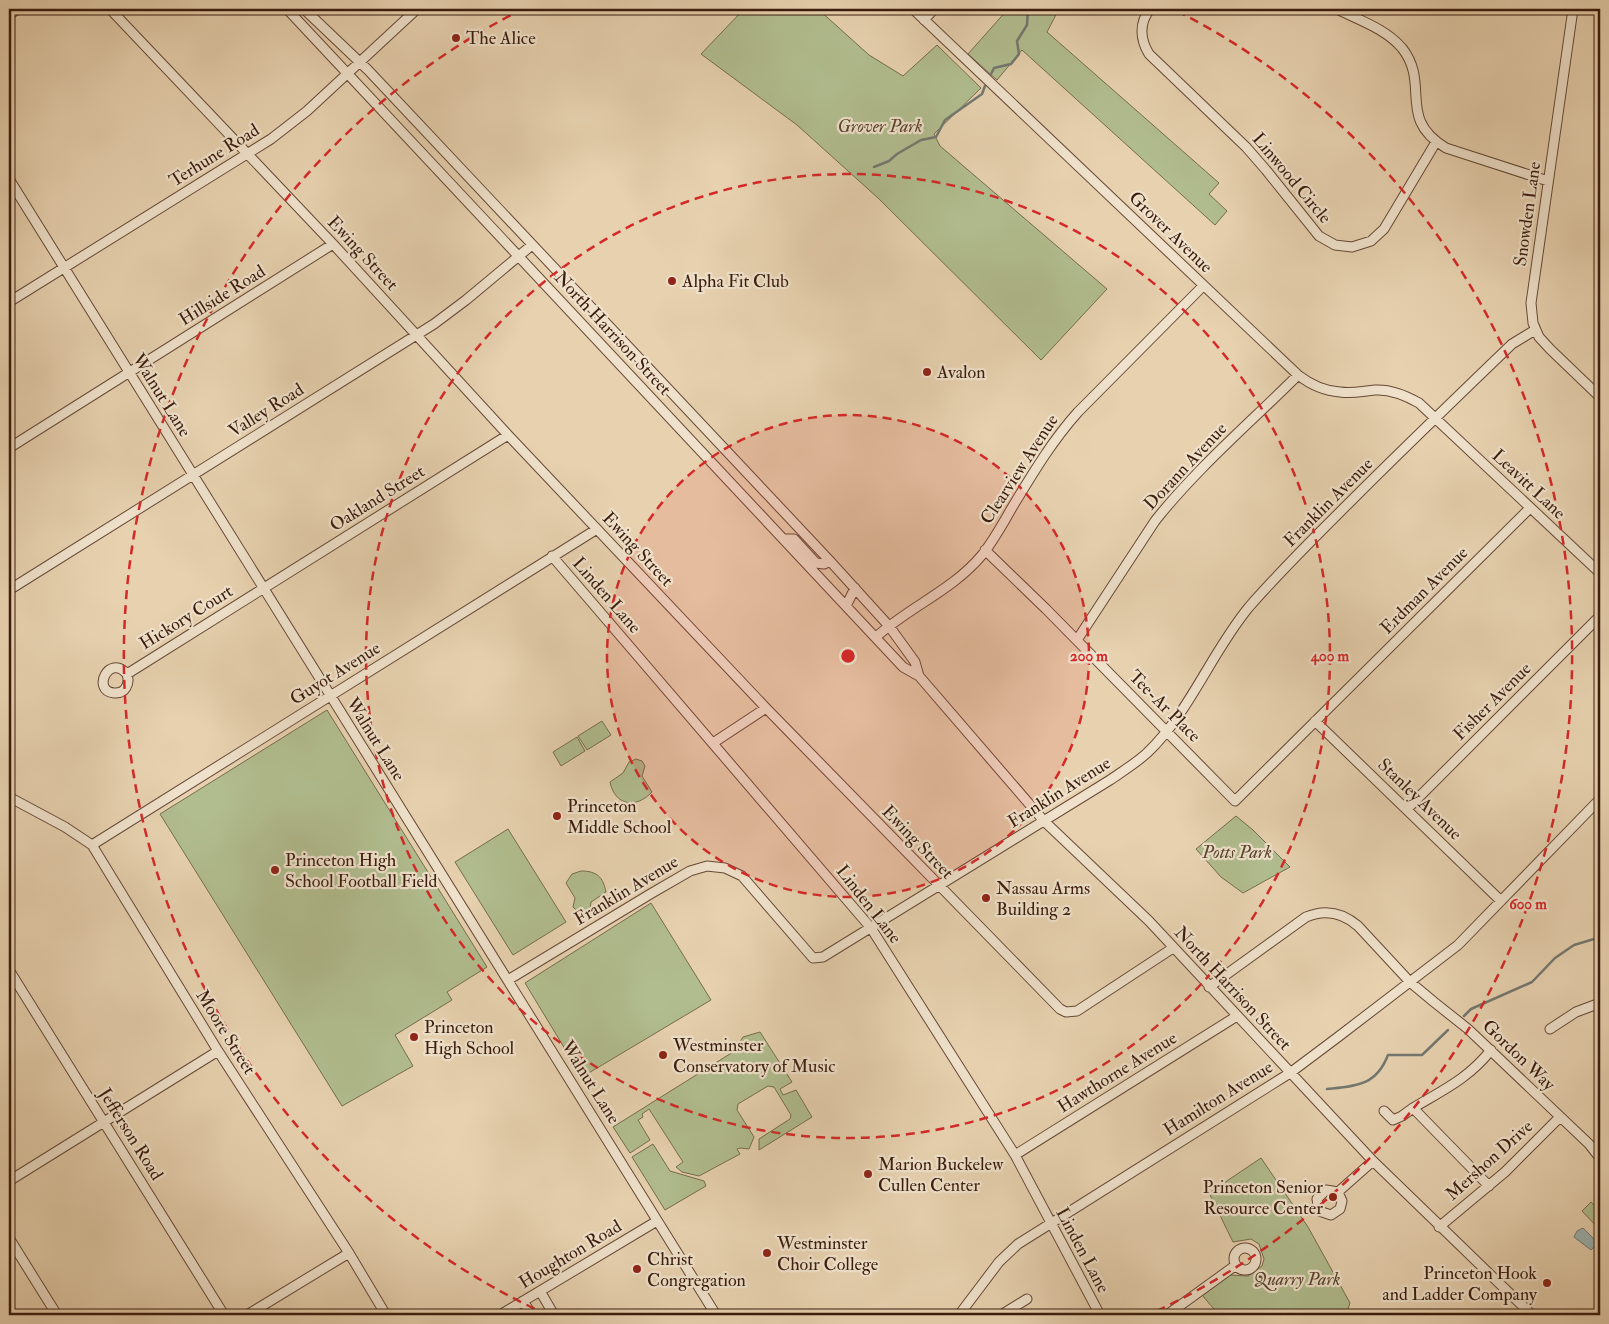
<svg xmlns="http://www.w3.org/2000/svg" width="1609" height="1324" viewBox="0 0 1609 1324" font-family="'IM FELL Double Pica',serif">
  <rect width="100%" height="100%" fill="#e7d1af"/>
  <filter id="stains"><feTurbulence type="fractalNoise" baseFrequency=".004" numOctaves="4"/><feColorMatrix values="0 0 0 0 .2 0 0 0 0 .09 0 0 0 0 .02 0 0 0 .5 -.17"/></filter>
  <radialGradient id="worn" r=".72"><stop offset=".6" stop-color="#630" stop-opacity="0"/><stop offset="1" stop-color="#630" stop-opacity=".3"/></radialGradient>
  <path fill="#b1bd8f" stroke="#766c4e" d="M744 9H818L869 55 903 76 937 45 981 88 934 134 940 146 1107 289 1041 360 878 198 797 125 701 54Z
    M1008 9H1059L1047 32 1219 183 1209 194 1227 211 1215 225 1022 50 997 80 968 54Z
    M327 710 487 967 447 992 452 1000 395 1035 413 1066 342 1106 160 814Z
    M602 721 611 735 587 750 578 736Z
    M577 737 585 751 561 766 553 752Z
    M636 759 642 761 645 766 642 776 652 792C636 809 615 806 610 782L623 773 629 762Z
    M1236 816 1253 830 1290 867 1243 893 1221 877 1196 849Z
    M508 829 566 922 513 955 455 862Z
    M581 871C597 871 603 877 606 892L591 902 590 910 579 913 573 907 575 898 566 883 572 874Z
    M651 903 711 1000 582 1077 525 983Z
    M760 1032 792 1082 780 1089 783 1095 796 1090 812 1117 759 1150V1139L790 1119 791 1115 774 1087 768 1086 738 1104 737 1110 754 1137 749 1149 740 1148 737 1149 740 1154 699 1176 682 1172 676 1167 683 1162 649 1109 642 1114 643 1117 638 1120 650 1140 630 1153 613 1127 733 1052 743 1037Z
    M653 1144 670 1171 704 1181 706 1186 665 1210 632 1157Z
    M1261 1158 1308 1227 1350 1303 1346 1315H1219L1202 1295 1229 1275 1248 1276 1262 1266 1264 1259 1259 1244 1251 1239 1233 1242 1209 1193Z
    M1591 1202 1600 1211V1230L1582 1211Z"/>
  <path fill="#9ab5b4" stroke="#747871" d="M1583 1228 1598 1243 1591 1250 1574 1237 1577 1231Z"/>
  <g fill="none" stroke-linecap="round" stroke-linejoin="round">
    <path stroke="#747871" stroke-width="2.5" d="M991 74 994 68 1011 64 1019 54 1017 41 1027 25 1028 9
      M874 167 889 161 897 154 921 140 936 137 945 120 982 94 985 86
      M1464 1016 1471 1009 1532 982 1555 958 1574 945 1594 939H1600
      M1327 1089C1356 1086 1376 1086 1388 1055H1422L1448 1030"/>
    <defs>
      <path id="minor" d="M110 9 333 244 508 435 766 708 1060 1009 1066 1012 1077 1011 1173 948
        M287 9 903 667 919 676 1044 821 1149 921 1373 1161 1532 1315
        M304 9 368 70 830 561 889 626 915 662 919 676
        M913 9 1298 375C1311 385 1324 391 1340 392 1352 394 1363 391 1375 390 1391 389 1405 395 1419 403L1600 573
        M1150 9C1139 23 1140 39 1149 54L1246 147 1266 170 1319 236 1335 245 1352 247 1371 241 1384 229 1436 142
        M1337 9C1359 20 1386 29 1402 48 1431 85 1396 118 1446 148L1548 181
        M1573 9 1531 303 1533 323 1539 337 1550 349 1600 397
        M9 15 18 9
        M924 20 934 9
        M9 179 716 1315
        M9 302 271 139 307 111 417 9
        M9 448 333 244
        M784 539H794L816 563 824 564 830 561
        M985 550 1046 609 1235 801 1530 508
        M552 556 871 928 1015 1155 1100 1315
        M9 590 434 324 466 300 532 245
        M846 606 855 588
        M876 637C909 607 953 590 982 555 994 540 1003 523 1013 506 1033 473 1052 441 1078 412L1203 286
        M1077 640 1155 521C1197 468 1250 423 1298 375
        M127 674C130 683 126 694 114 693 91 691 109 653 127 674L508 435
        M1315 721 1501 901
        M713 743 766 708
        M9 797 65 827 92 845 218 1051 349 1253 386 1315
        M1407 809 1600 616
        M92 845 597 529
        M9 970 224 1315
        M508 980 652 893 690 871 707 866 725 868 742 876 813 958 823 957 1110 780C1123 771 1136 763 1147 753 1190 712 1211 653 1249 607 1282 569 1319 533 1354 498 1406 446 1459 395 1512 344L1535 330
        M1209 987 1306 917C1325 909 1342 912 1358 926L1410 982 1434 1002 1468 1029 1589 1144 1600 1158
        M1550 1029 1576 1012 1600 1003
        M1413 1108C1443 1090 1468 1079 1491 1050
        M1384 1111 1393 1120 1402 1116 1413 1108 1489 1186
        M1015 1155 1237 1016
        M9 1181 218 1051
        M1338 1192 1342 1201 1340 1209 1331 1215 1319 1211 1317 1199 1326 1190 1338 1192 1373 1161
        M1439 1227 1505 1172 1560 1117
        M9 1238 57 1315
        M1234 1259a11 11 0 1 1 22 0a11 11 0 1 1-22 0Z
        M540 1291 554 1315
        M523 1301 532 1315
        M247 1315 349 1253
        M500 1315 657 1221
        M959 1315 999 1262 1018 1244 1290 1073 1338 1037 1458 945 1600 799
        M1001 1315 1027 1299
        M1167 1315 1236 1265"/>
    </defs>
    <use href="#minor" stroke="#664936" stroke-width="11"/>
    <use href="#minor" stroke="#efe1cb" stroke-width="9"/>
  </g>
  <circle cx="848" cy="656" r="241" fill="#d62828" fill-opacity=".12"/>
  <g fill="none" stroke="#d62828" stroke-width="2.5" stroke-dasharray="9 6">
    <circle cx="848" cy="656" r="241"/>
    <circle cx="848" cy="656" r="482"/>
    <path d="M548 1315A724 724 0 0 1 519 11M1177 11A724 724 0 0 1 1148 1315"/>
  </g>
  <g fill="#8f2418" stroke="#efe1cb" stroke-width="2">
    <circle cx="456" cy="38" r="5"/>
    <circle cx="672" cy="281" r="5"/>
    <circle cx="927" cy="372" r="5"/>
    <circle cx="557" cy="816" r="5"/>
    <circle cx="275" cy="870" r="5"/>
    <circle cx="986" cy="898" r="5"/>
    <circle cx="414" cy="1037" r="5"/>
    <circle cx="663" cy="1055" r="5"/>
    <circle cx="868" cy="1174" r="5"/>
    <circle cx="1333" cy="1197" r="5"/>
    <circle cx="767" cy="1253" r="5"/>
    <circle cx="637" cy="1269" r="5"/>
    <circle cx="1547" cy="1283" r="5"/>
  </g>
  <g text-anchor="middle" stroke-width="4.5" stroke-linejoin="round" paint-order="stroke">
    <g font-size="18" fill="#3b1c0d" stroke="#efe1cb" text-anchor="start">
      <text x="466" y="44">The Alice</text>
      <text x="682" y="287">Alpha Fit Club</text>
      <text x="937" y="378">Avalon</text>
      <text x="567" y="812">Princeton<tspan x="567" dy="21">Middle School</tspan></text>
      <text x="285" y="866">Princeton High<tspan x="285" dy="21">School Football Field</tspan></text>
      <text x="996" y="894">Nassau Arms<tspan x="996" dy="21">Building 2</tspan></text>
      <text x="424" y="1033">Princeton<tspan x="424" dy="21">High School</tspan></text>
      <text x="673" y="1051">Westminster<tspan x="673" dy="21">Conservatory of Music</tspan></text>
      <text x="878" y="1170">Marion Buckelew<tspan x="878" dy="21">Cullen Center</tspan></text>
      <text x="1323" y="1193" text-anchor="end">Princeton Senior<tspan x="1323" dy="21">Resource Center</tspan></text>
      <text x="777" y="1249">Westminster<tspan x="777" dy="21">Choir College</tspan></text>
      <text x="647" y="1265">Christ<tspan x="647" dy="21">Congregation</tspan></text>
      <text x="1537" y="1279" text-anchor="end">Princeton Hook<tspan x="1537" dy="21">and Ladder Company</tspan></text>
    </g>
    <g font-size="18" font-style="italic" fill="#58442e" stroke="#efe1cb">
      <text x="880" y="132">Grover Park</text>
      <text x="1237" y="858">Potts Park</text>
      <text x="1297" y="1285">Quarry Park</text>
    </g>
    <g font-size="18" fill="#3b1c0d" stroke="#efe1cb">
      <text transform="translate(214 155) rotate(-32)" y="6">Terhune Road</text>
      <text transform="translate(1292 178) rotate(50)" y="6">Linwood Circle</text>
      <text transform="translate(1527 214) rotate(-82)" y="6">Snowden Lane</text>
      <text transform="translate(1171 232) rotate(44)" y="6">Grover Avenue</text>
      <text transform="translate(363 253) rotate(47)" y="6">Ewing Street</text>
      <text transform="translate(222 295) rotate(-32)" y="6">Hillside Road</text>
      <text transform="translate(613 333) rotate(47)" y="6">North Harrison Street</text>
      <text transform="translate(162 395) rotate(58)" y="6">Walnut Lane</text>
      <text transform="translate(266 410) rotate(-32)" y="6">Valley Road</text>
      <text transform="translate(1185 466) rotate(-47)" y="6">Dorann Avenue</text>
      <text transform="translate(1019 469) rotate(-57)" y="6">Clearview Avenue</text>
      <text transform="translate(1529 484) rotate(43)" y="6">Leavitt Lane</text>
      <text transform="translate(377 498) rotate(-32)" y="6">Oakland Street</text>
      <text transform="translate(1328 502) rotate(-45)" y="6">Franklin Avenue</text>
      <text transform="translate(638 549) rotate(47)" y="6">Ewing Street</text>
      <text transform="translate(1424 590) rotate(-45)" y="6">Erdman Avenue</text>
      <text transform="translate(607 595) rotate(49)" y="6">Linden Lane</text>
      <text transform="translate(186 617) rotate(-32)" y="6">Hickory Court</text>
      <text transform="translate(335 673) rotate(-32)" y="6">Guyot Avenue</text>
      <text transform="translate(1492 701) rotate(-45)" y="6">Fisher Avenue</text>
      <text transform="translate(1165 706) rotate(45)" y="6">Tee-Ar Place</text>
      <text transform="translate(376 739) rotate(58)" y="6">Walnut Lane</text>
      <text transform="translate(1059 792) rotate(-32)" y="6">Franklin Avenue</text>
      <text transform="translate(1420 799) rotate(44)" y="6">Stanley Avenue</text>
      <text transform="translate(918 842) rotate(46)" y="6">Ewing Street</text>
      <text transform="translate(626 890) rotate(-31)" y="6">Franklin Avenue</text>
      <text transform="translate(869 904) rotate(52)" y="6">Linden Lane</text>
      <text transform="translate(1233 988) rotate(47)" y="6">North Harrison Street</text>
      <text transform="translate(226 1032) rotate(58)" y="6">Moore Street</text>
      <text transform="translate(1519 1055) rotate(44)" y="6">Gordon Way</text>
      <text transform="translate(1117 1072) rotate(-32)" y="6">Hawthorne Avenue</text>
      <text transform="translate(591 1082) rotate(58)" y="6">Walnut Lane</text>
      <text transform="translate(1218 1098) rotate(-32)" y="6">Hamilton Avenue</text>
      <text transform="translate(131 1134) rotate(58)" y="6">Jefferson Road</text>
      <text transform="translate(1489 1160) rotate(-42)" y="6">Mershon Drive</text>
      <text transform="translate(1083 1250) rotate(62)" y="6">Linden Lane</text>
      <text transform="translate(570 1254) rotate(-31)" y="6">Houghton Road</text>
    </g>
  </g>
  <circle cx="848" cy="656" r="8" fill="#d62828" stroke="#efe1cb" stroke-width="2.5"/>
  <g font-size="15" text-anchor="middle" font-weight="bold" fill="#d62828" stroke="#efe1cb" stroke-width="4.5" stroke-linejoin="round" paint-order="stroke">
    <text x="1089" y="661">200 m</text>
    <text x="1330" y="661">400 m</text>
    <text x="1528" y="909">600 m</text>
  </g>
  <rect width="1609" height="1324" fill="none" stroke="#e7d1af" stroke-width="30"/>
  <rect x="10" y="10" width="1589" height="1304" fill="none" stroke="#3b1c0d" stroke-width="2.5"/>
  <rect x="15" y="15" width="1579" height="1294" fill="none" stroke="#3b1c0d"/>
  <rect width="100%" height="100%" filter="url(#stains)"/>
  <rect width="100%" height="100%" fill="url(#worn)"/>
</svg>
